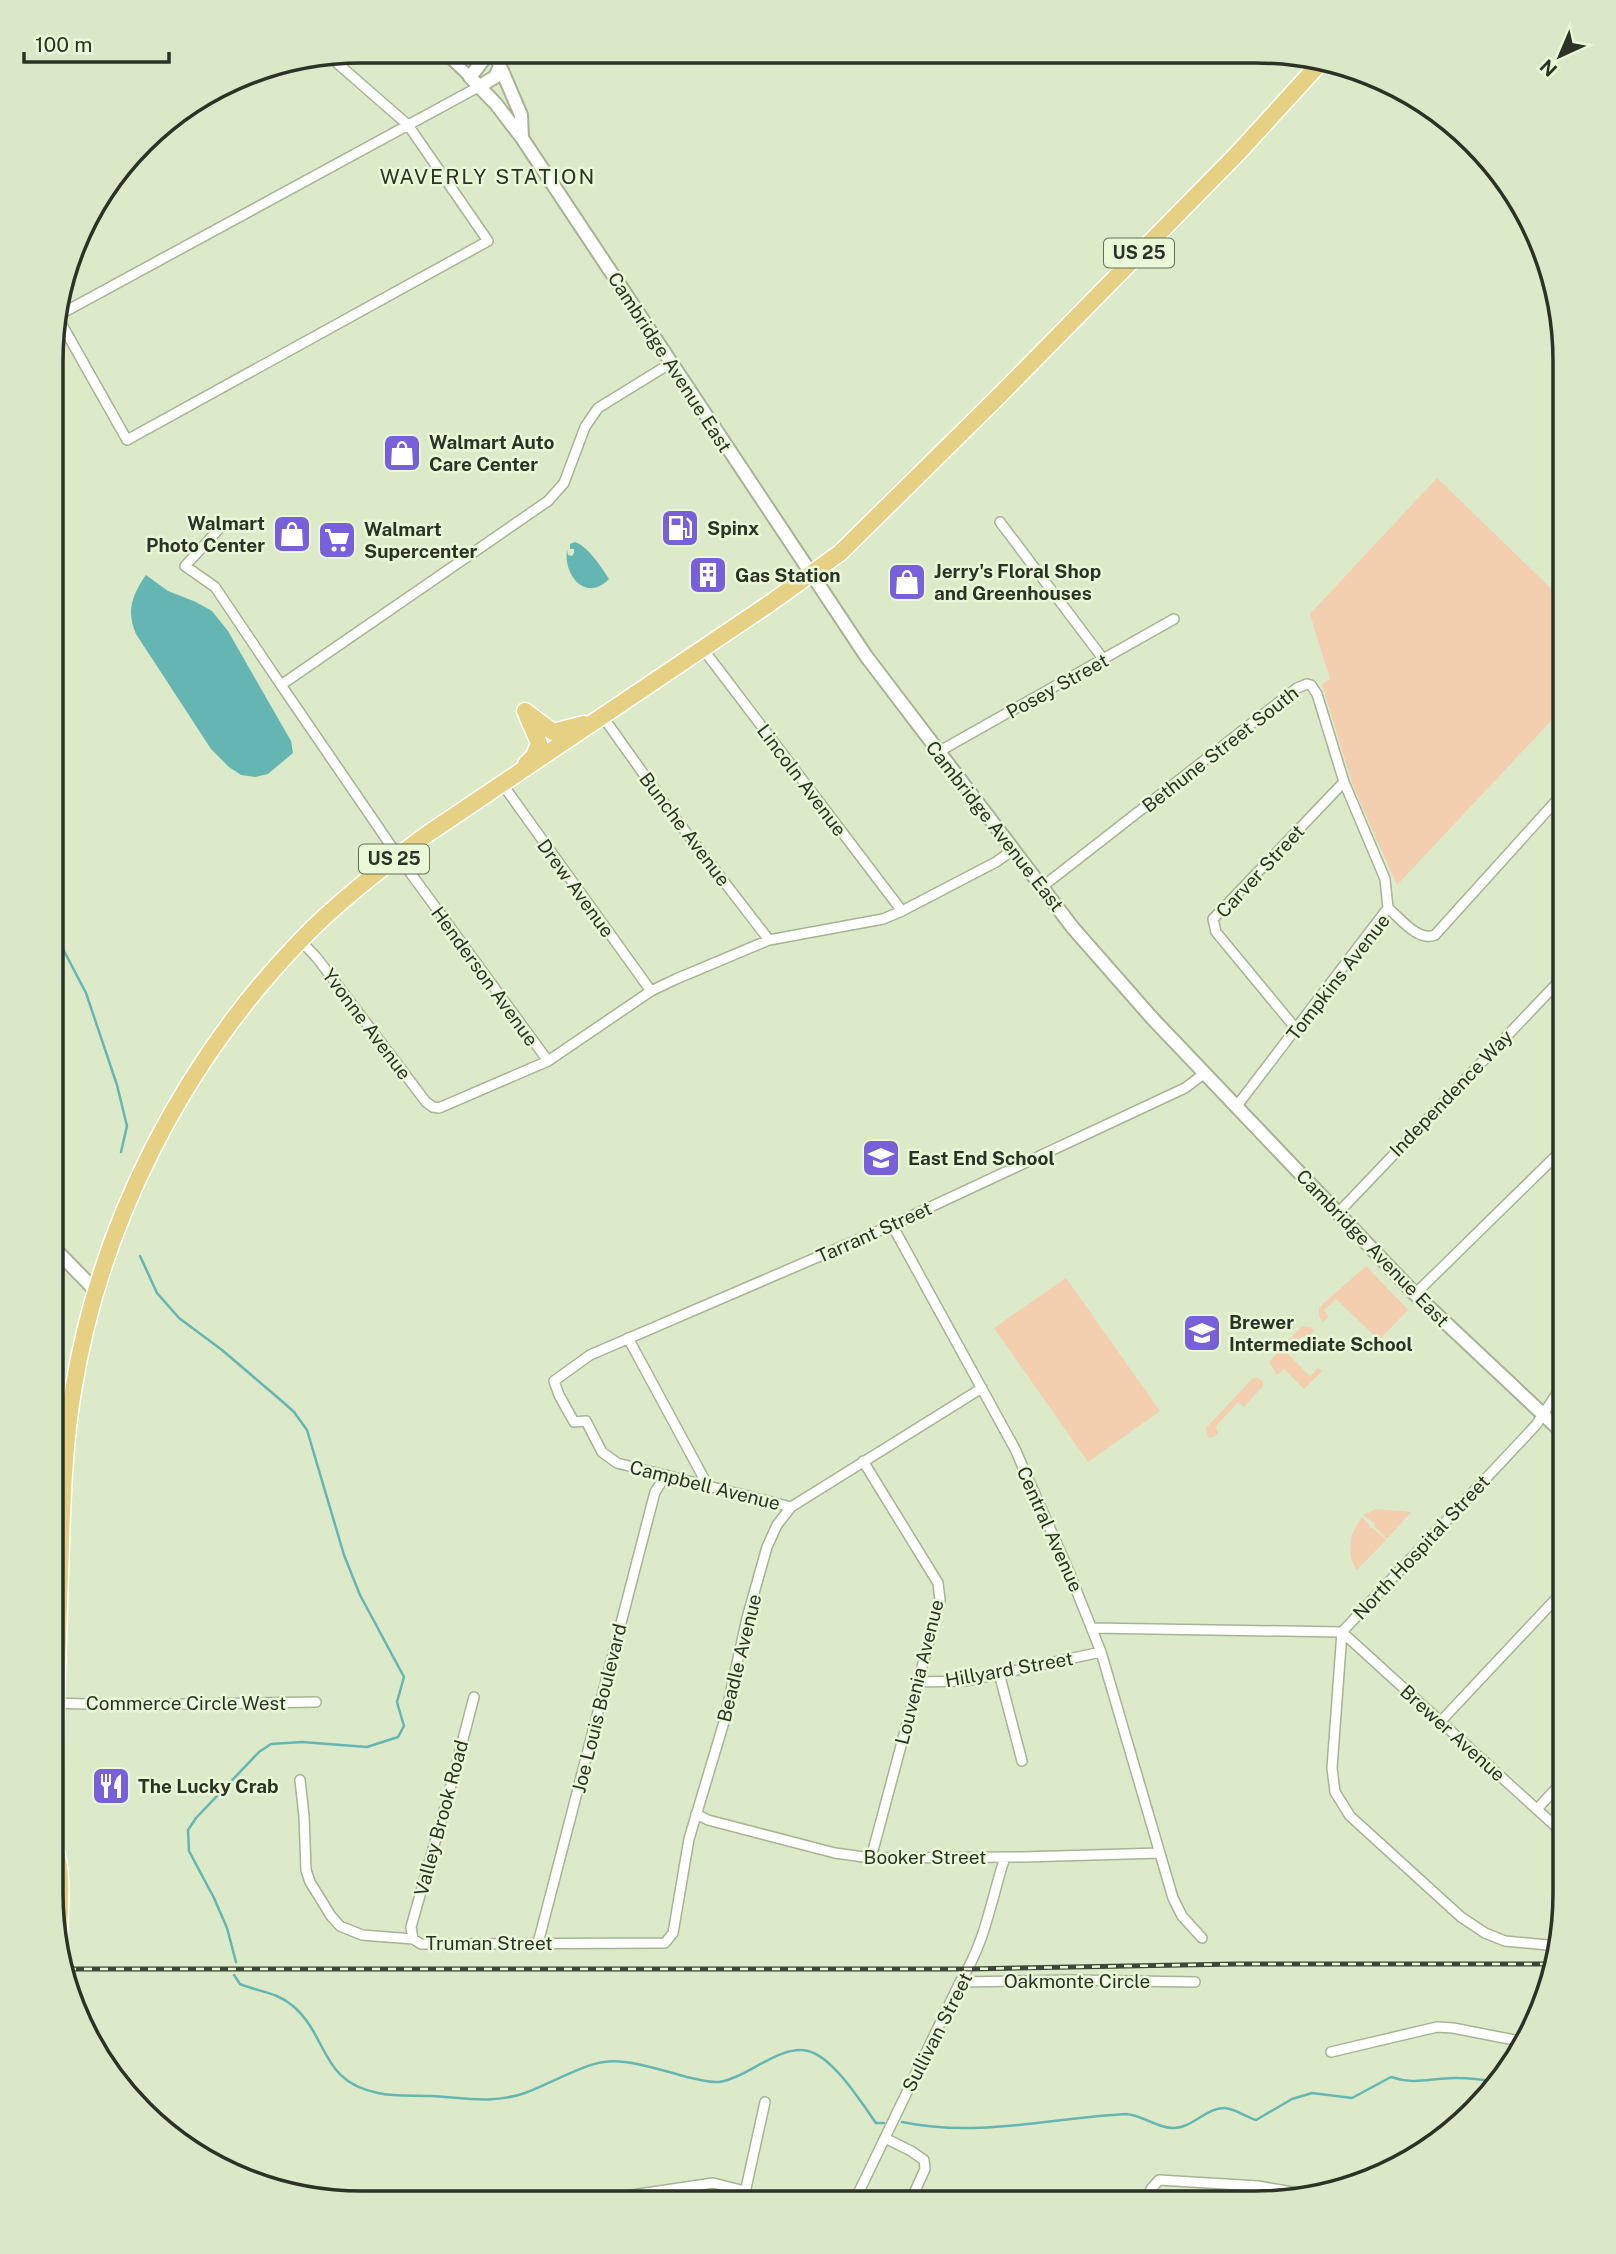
<svg xmlns="http://www.w3.org/2000/svg" width="1616" height="2254" viewBox="0 0 1616 2254" font-family="'Public Sans',sans-serif">
  <rect width="100%" height="100%" fill="#dceac9"/>
  <path fill="#f3ceaf" d="M1437 478 1565 602V706L1397 885 1353 786 1322 684 1330 679 1310 614Z
    M1366 1266 1408 1310 1379 1340 1336 1299 1324 1310 1329 1317 1323 1322 1319 1317V1309L1323 1304Z
    M1066 1278 1160 1411 1088 1462 994 1328Z
    M1302 1326 1310 1327 1314 1330 1311 1335 1301 1337 1286 1352 1310 1376 1318 1368 1322 1371 1304 1389 1284 1369 1277 1375 1269 1362Z
    M1257 1377 1263 1382V1386L1244 1407 1238 1402 1216 1426 1218 1434 1211 1438 1208 1437 1206 1428 1252 1379Z
    M1376 1509 1411 1512 1387 1539 1375 1527 1374 1523 1363 1515Z
    M1362 1517 1369 1524 1370 1528H1373L1386 1540 1357 1570C1345 1553 1350 1533 1362 1517Z"/>
  <path fill="#65b6b2" d="M575 542C588 546 602 568 609 579 586 603 563 575 567 550L568 555 572 556 574 553V549H570V544Z
    M146 575 168 591 196 602 212 611 228 631 291 741 293 753 268 774 255 777 241 775 229 767 211 749 136 634C126 611 132 595 146 575Z"/>
  <g fill="none" stroke-linecap="round" stroke-linejoin="round">
    <path stroke="#65b6b2" stroke-width="2.5" d="M52 928 86 993 117 1085 127 1126 121 1152
      M140 1256 157 1293 179 1318 222 1350 283 1402 294 1412 307 1430 344 1555 360 1595 404 1677 397 1702 404 1726 398 1737 367 1747 302 1742 271 1744 259 1752 196 1818 188 1830 189 1851 214 1898 227 1928 236 1962
      M234 1975 240 1984C259 1992 277 1992 293 2006 329 2037 320 2082 378 2093 396 2097 414 2095 431 2096 465 2098 493 2104 525 2093 547 2085 584 2064 604 2062 627 2058 664 2071 687 2077 697 2079 709 2083 719 2082 747 2078 780 2044 808 2051 833 2057 861 2102 876 2123H884
      M902 2122C978 2138 1050 2118 1126 2114 1143 2115 1158 2129 1174 2128 1192 2128 1207 2107 1225 2108 1236 2109 1246 2117 1256 2120L1292 2099 1312 2093 1352 2098 1391 2077C1417 2086 1432 2077 1458 2078 1472 2078 1485 2080 1498 2082"/>
    <defs>
      <path id="minor" d="M329 56 408 125 488 241 127 440 57 316 480 86
        M1000 522 1104 660
        M219 529 185 566 215 587 281 685
        M703 649 902 911
        M603 717 675 818 769 940
        M938 752 1174 619
        M503 785 651 991
        M1042 887 1297 688 1307 684 1311 685 1317 694 1344 782 1385 879 1388 908
        M1388 908C1400 918 1418 942 1435 935L1565 791
        M300 940 317 958 426 1102 433 1107 439 1108 548 1061 651 991 676 979 769 940 883 919 902 911 996 862 1013 850
        M1297 1030 1216 932 1213 919 1344 782
        M548 1061 398 856 281 685 548 501 564 483 585 427 598 408 671 363
        M1236 1107 1388 908
        M1338 1213 1565 975
        M892 1225 1015 1449 1067 1567 1101 1652 1173 1898 1182 1916 1202 1938
        M1415 1294 1565 1147
        M628 1338 708 1486
        M982 1388 791 1507 617 1463 602 1452 586 1421 574 1422 559 1395 554 1381 590 1355 892 1225 1185 1088 1205 1073
        M863 1461 938 1583 940 1600 871 1858
        M1092 1628 1342 1632 1565 1835
        M999 1673 1022 1761
        M918 1682 966 1681 1101 1652
        M53 1703 119 1705 316 1702
        M1441 1721 1565 1589
        M300 1780 304 1816 306 1870 310 1882 331 1916 340 1926 362 1935 413 1939 421 1944 665 1943 673 1933 689 1839 724 1722 747 1618 767 1547 777 1525 791 1507
        M1537 1809 1565 1779
        M696 1814 708 1820 835 1853 871 1858 1023 1857 1160 1853
        M413 1939 411 1927 450 1789 474 1697
        M538 1943 655 1492 666 1475
        M1558 1946 1505 1941 1485 1933 1461 1917 1350 1816 1335 1792 1332 1768 1342 1632 1536 1425 1565 1381
        M960 1982 1071 1980 1195 1982
        M1331 2052 1437 2027 1453 2028 1525 2042
        M885 2138 911 2151 924 2160 925 2169 910 2202
        M592 2201 713 2183 745 2191
        M743 2202 765 2102
        M854 2202 960 1982C985 1944 991 1900 1005 1857
        M1152 2203 1151 2189 1159 2180 1258 2186 1298 2193"/>
      <path id="tertiary" d="M443 51 470 77"/>
      <path id="secondary" d="M487 51 484 59 470 77 496 104 522 138 866 656 1073 928 1152 1018 1415 1294 1565 1435
        M500 66 521 115 522 138
        M480 86 495 77 500 66 495 51
        M52 1246 96 1291"/>
      <path id="trunk" d="M525 711 553 732 584 724
        M526 764 534 756 539 743 527 716
        M51 1834 54 1817C55 1736 57 1655 60 1573 62 1512 63 1451 73 1391 100 1224 182 1064 299 942 337 902 382 868 426 835L769 604 840 553 999 396 1238 153 1322 61
        M51 1838C64 1866 60 1900 59 1931"/>
    </defs>
    <use href="#minor" stroke="#a6b494" stroke-width="12"/>
    <use href="#tertiary" stroke="#a6b494" stroke-width="14"/>
    <use href="#secondary" stroke="#a6b494" stroke-width="16"/>
    <use href="#trunk" stroke="#fff" stroke-width="19"/>
    <use href="#minor" stroke="#fff" stroke-width="9"/>
    <use href="#tertiary" stroke="#fff" stroke-width="10"/>
    <use href="#secondary" stroke="#fff" stroke-width="12"/>
    <use href="#trunk" stroke="#e6d084" stroke-width="16"/>
    <defs>
      <path id="rail" d="M68 1969H969L1237 1964H1554"/>
    </defs>
    <use href="#rail" stroke="#3f4537" stroke-width="5"/>
    <use href="#rail" stroke="#e9f8d6" stroke-width="2.5" stroke-dasharray="8" stroke-linecap="butt"/>
  </g>
  <defs>
    <symbol id="shop-square" viewBox="-11 -11 22 22"><rect x="-9" y="-9" width="18" height="18" rx="4" fill="#7960db" stroke="#e9f8d6"/><path d="M-5-2.5h2.3a2.7 3.5 0 0 1 5.4 0H5L5.5 6h-11ZM-1.5-2.5h3a1.5 2.3 0 0 0-3 0Z" fill="#fff"/></symbol>
    <symbol id="fuel-square" viewBox="-11 -11 22 22"><rect x="-9" y="-9" width="18" height="18" rx="4" fill="#7960db" stroke="#e9f8d6"/><path d="M-5.5-6h7V0h2V4h1.3V-2.5L3-4.5l.8-.8L6-3V5H2.5V1h-1V6h-7ZM-4.2-4.7v3.2H.2V-4.7Z" fill="#fff"/></symbol>
    <symbol id="supermarket-square" viewBox="-11 -11 22 22"><rect x="-9" y="-9" width="18" height="18" rx="4" fill="#7960db" stroke="#e9f8d6"/><path d="M-6-5.5h2.5l.6 2H6L4.5 2H-2.5L-4.4-4H-6ZM-1.5 3.2a1.3 1.3 0 1 0 .1 0ZM3 3.2a1.3 1.3 0 1 0 .1 0Z" fill="#fff"/></symbol>
    <symbol id="building-square" viewBox="-11 -11 22 22"><rect x="-9" y="-9" width="18" height="18" rx="4" fill="#7960db" stroke="#e9f8d6"/><path d="M-4-6H4V6H1V3H-1V6H-4ZM-2.5-4.3h1.7v1.8h-1.7ZM.8-4.3h1.7v1.8H.8ZM-2.5-1h1.7V.8h-1.7ZM.8-1h1.7V.8H.8Z" fill="#fff"/></symbol>
    <symbol id="school-square" viewBox="-11 -11 22 22"><rect x="-9" y="-9" width="18" height="18" rx="4" fill="#7960db" stroke="#e9f8d6"/><path d="M0-5L7-2L0 1L-7-2ZM-4 1L0 2.5L4 1V4Q0 6-4 4Z" fill="#fff"/></symbol>
    <symbol id="restaurant-square" viewBox="-11 -11 22 22"><rect x="-9" y="-9" width="18" height="18" rx="4" fill="#7960db" stroke="#e9f8d6"/><path d="M-5-6h1v4h1v-4h1v4h1v-4h1v5L-1.5 .5V6h-2V.5L-5-1ZM5-6V6H3V1.5H1.5Q1.5-4 5-6Z" fill="#fff"/></symbol>
  </defs>
  <g fill-rule="evenodd">
    <use href="#shop-square" x="380" y="431" width="44" height="44"/>
    <use href="#fuel-square" x="658" y="506" width="44" height="44"/>
    <use href="#shop-square" x="270" y="512" width="44" height="44"/>
    <use href="#supermarket-square" x="315" y="518" width="44" height="44"/>
    <use href="#building-square" x="686" y="553" width="44" height="44"/>
    <use href="#shop-square" x="885" y="560" width="44" height="44"/>
    <use href="#school-square" x="859" y="1136" width="44" height="44"/>
    <use href="#school-square" x="1180" y="1311" width="44" height="44"/>
    <use href="#restaurant-square" x="89" y="1764" width="44" height="44"/>
  </g>
  <g text-anchor="middle" stroke-width="5" stroke-linejoin="round" paint-order="stroke">
    <g fill="#e9f8d6" stroke="#656d5b" stroke-width="2">
      <rect x="1104" y="238.5" width="70" height="29" rx="5"/>
      <rect x="359" y="844.5" width="70" height="29" rx="5"/>
    </g>
    <g font-size="18" font-weight="bold" fill="#2d3226">
      <text x="1139" y="259">US 25</text>
      <text x="394" y="865">US 25</text>
    </g>
    <g font-size="19" fill="#2d3226" stroke="#e9f8d6">
      <text transform="translate(670 362) rotate(57)" y="7">Cambridge Avenue East</text>
      <text transform="translate(1057 686) rotate(-29)" y="7">Posey Street</text>
      <text transform="translate(1220 749) rotate(-38)" y="7">Bethune Street South</text>
      <text transform="translate(802 780) rotate(53)" y="7">Lincoln Avenue</text>
      <text transform="translate(995 826) rotate(52)" y="7">Cambridge Avenue East</text>
      <text transform="translate(685 829) rotate(53)" y="7">Bunche Avenue</text>
      <text transform="translate(1260 871) rotate(-47)" y="7">Carver Street</text>
      <text transform="translate(576 888) rotate(54)" y="7">Drew Avenue</text>
      <text transform="translate(485 976) rotate(54)" y="7">Henderson Avenue</text>
      <text transform="translate(1338 977) rotate(-52)" y="7">Tompkins Avenue</text>
      <text transform="translate(367 1024) rotate(53)" y="7">Yvonne Avenue</text>
      <text transform="translate(1451 1093) rotate(-46)" y="7">Independence Way</text>
      <text transform="translate(874 1232) rotate(-24)" y="7">Tarrant Street</text>
      <text transform="translate(1373 1248) rotate(46)" y="7">Cambridge Avenue East</text>
      <text transform="translate(705 1485) rotate(14)" y="7">Campbell Avenue</text>
      <text transform="translate(1050 1529) rotate(66)" y="7">Central Avenue</text>
      <text transform="translate(1421 1547) rotate(-47)" y="7">North Hospital Street</text>
      <text transform="translate(739 1658) rotate(-76)" y="7">Beadle Avenue</text>
      <text transform="translate(1009 1669) rotate(-10)" y="7">Hillyard Street</text>
      <text transform="translate(919 1672) rotate(-76)" y="7">Louvenia Avenue</text>
      <text x="186" y="1710">Commerce Circle West</text>
      <text transform="translate(599 1708) rotate(-76)" y="7">Joe Louis Boulevard</text>
      <text transform="translate(1453 1733) rotate(42)" y="7">Brewer Avenue</text>
      <text transform="translate(441 1818) rotate(-75)" y="7">Valley Brook Road</text>
      <text x="925" y="1864">Booker Street</text>
      <text x="489" y="1950">Truman Street</text>
      <text x="1077" y="1988">Oakmonte Circle</text>
      <text transform="translate(937 2032) rotate(-63)" y="7">Sullivan Street</text>
    </g>
    <g font-size="19" font-weight="bold" fill="#2d3226" stroke="#e9f8d6" text-anchor="start">
      <text x="429" y="449">Walmart Auto<tspan x="429" dy="22">Care Center</tspan></text>
      <text x="265" y="530" text-anchor="end">Walmart<tspan x="265" dy="22">Photo Center</tspan></text>
      <text x="707" y="535">Spinx</text>
      <text x="364" y="536">Walmart<tspan x="364" dy="22">Supercenter</tspan></text>
      <text x="934" y="578">Jerry's Floral Shop<tspan x="934" dy="22">and Greenhouses</tspan></text>
      <text x="735" y="582">Gas Station</text>
      <text x="908" y="1165">East End School</text>
      <text x="1229" y="1329">Brewer<tspan x="1229" dy="22">Intermediate School</tspan></text>
      <text x="138" y="1793">The Lucky Crab</text>
    </g>
    <g font-size="21" letter-spacing="2" fill="#2d3226" stroke="#e9f8d6">
      <text x="488" y="184">WAVERLY STATION</text>
    </g>
  </g>
  <path d="M0 0H1616V2254H0ZM361 63H1255A298 298 0 0 1 1553 361V1893A298 298 0 0 1 1255 2191H361A298 298 0 0 1 63 1893V361A298 298 0 0 1 361 63Z" fill="#dae8c8" fill-rule="evenodd"/>
  <path fill="none" stroke="#2d3226" stroke-width="3.5" d="M361 63H1255A298 298 0 0 1 1553 361V1893A298 298 0 0 1 1255 2191H361A298 298 0 0 1 63 1893V361A298 298 0 0 1 361 63Z"/>
  <g transform="translate(1560 56) rotate(224)" stroke="#e9f8d6" stroke-width="5" paint-order="stroke">
  <path d="M0-5L12 26L0 18L-12 26Z" fill="#2d3226"/>
  <text y="-10" font-size="19" font-weight="bold" text-anchor="middle" fill="#2d3226">N</text>
  </g>
  <path d="M24 52v10h145v-10" fill="none" stroke="#2d3226" stroke-width="3.5"/>
  <text x="35" y="52" font-size="21" fill="#2d3226" stroke="#e9f8d6" stroke-width="5" paint-order="stroke">100 m</text>
</svg>
